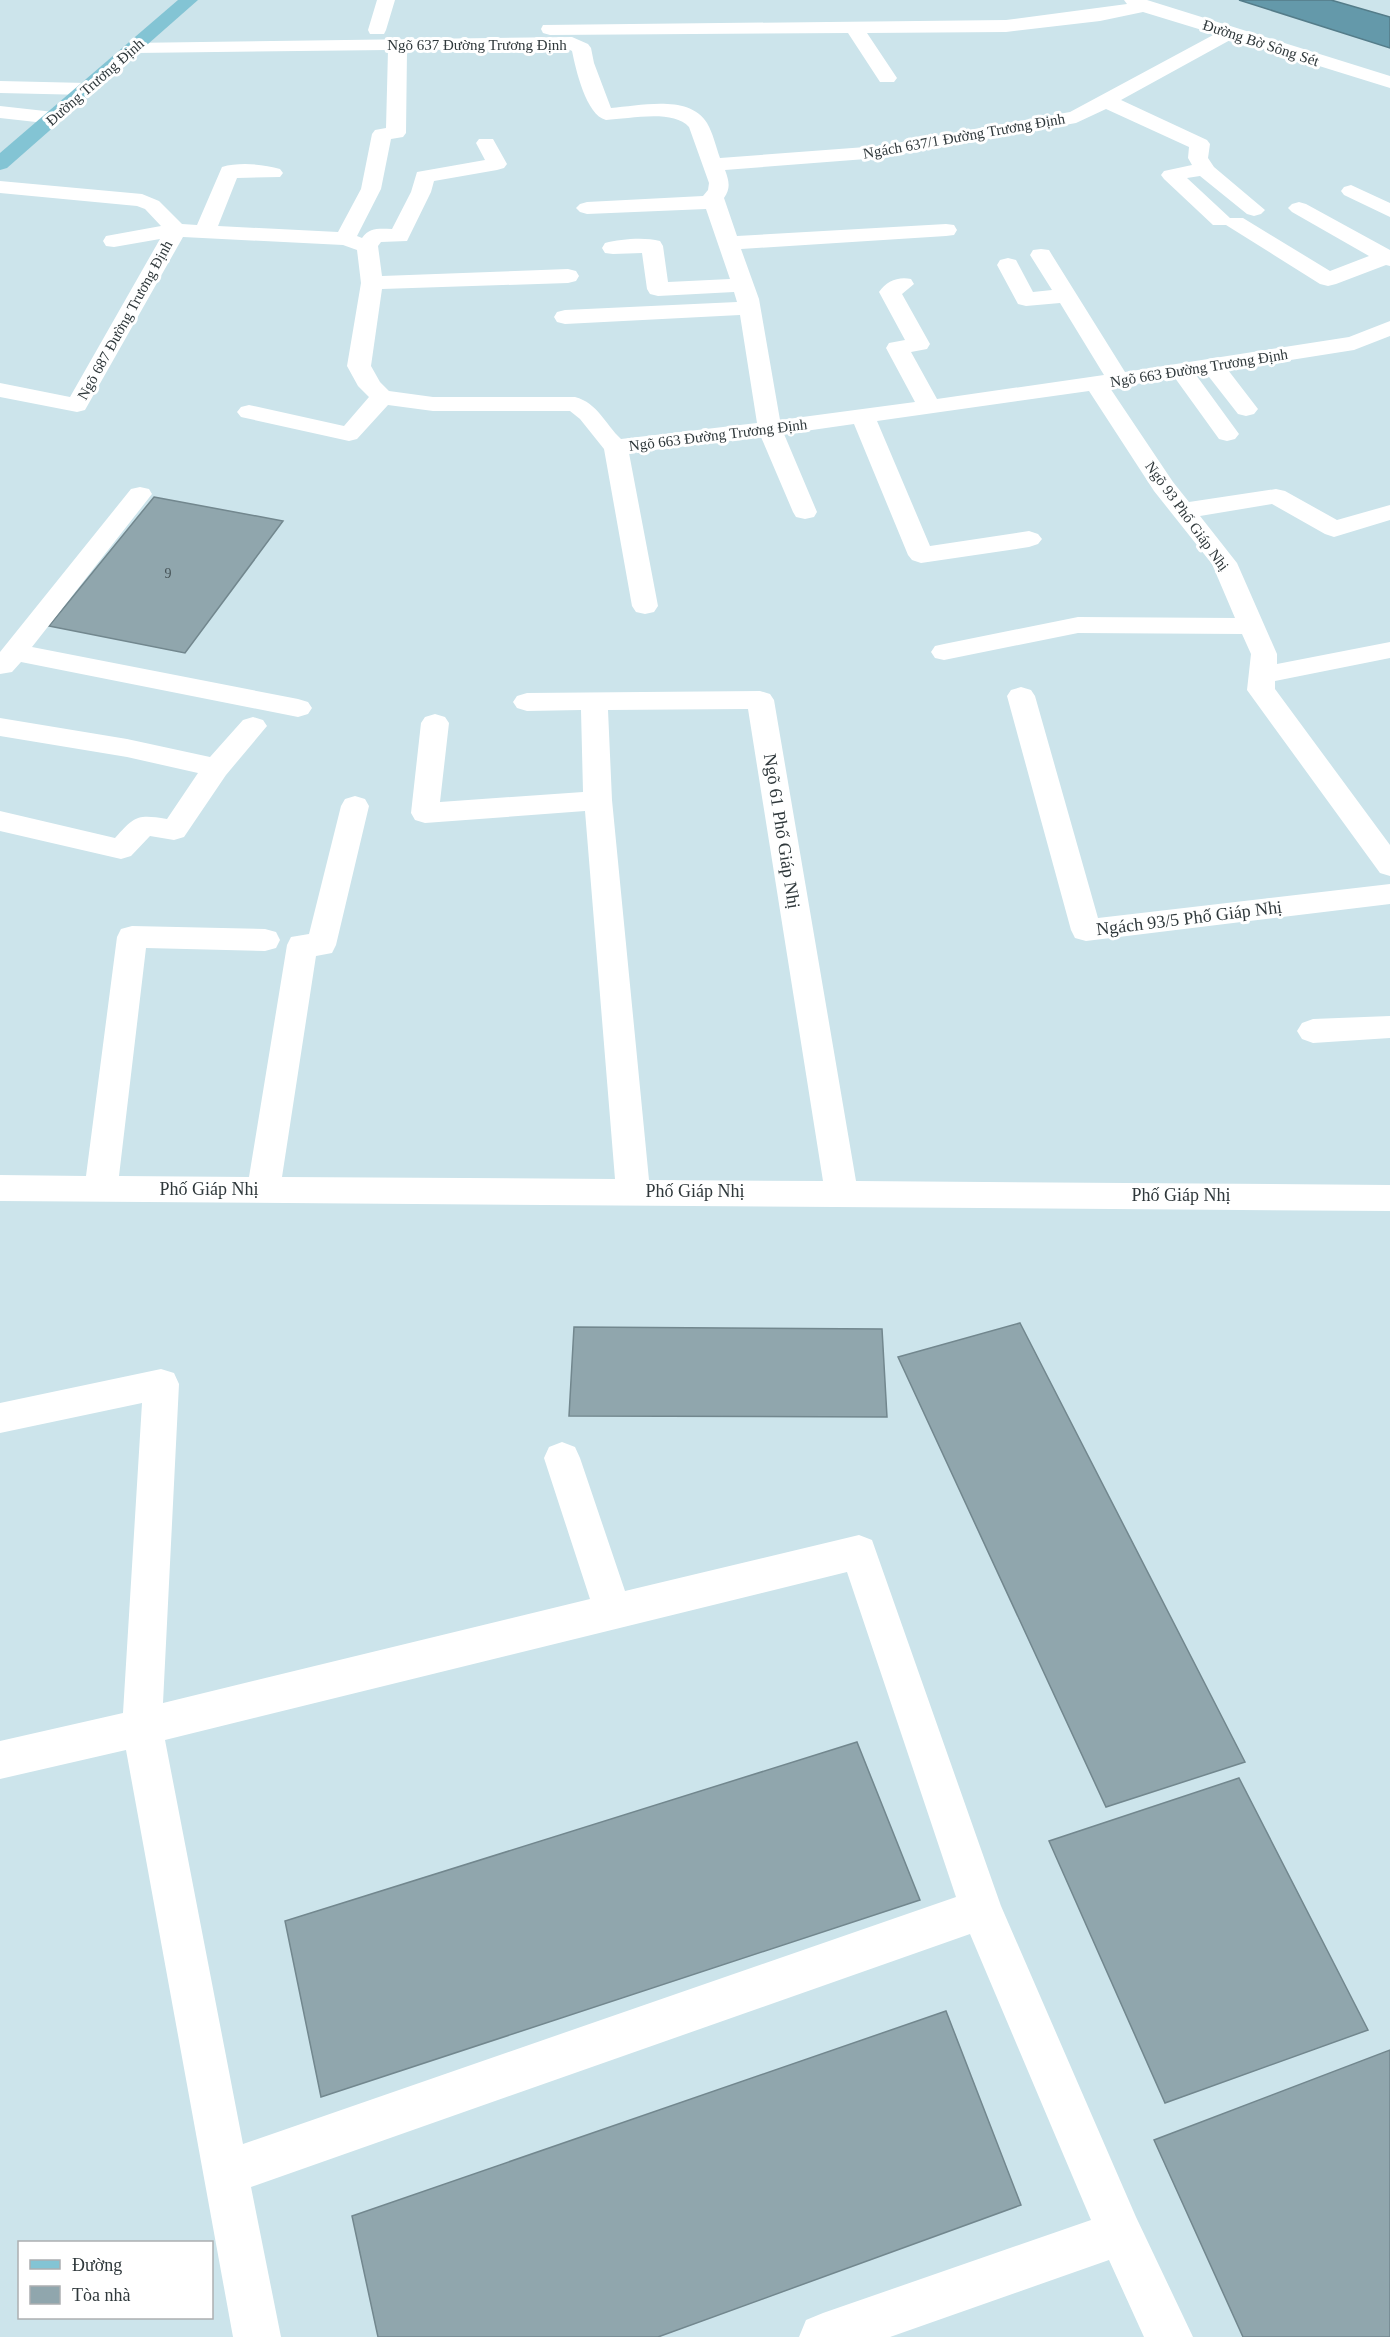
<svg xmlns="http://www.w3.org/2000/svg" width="1390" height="2337" viewBox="0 0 1390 2337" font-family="Georgia,serif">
  <rect width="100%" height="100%" fill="#cce4eb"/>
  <path fill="#6499aa" stroke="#547c89" stroke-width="1.5" d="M1239 0H1331L1390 17V48Z"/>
  <path fill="#90a6ad" stroke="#72878e" stroke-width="1.5" d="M154 497 283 521 185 653 49 626Z
    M1020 1323 1245 1762 1106 1807 898 1357Z
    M574 1327 882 1329 887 1417 569 1416Z
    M857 1742 920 1900 321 2097 285 1921Z
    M1239 1778 1368 2030 1165 2103 1049 1841Z
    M946 2011 1021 2205 658 2337H378L352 2216Z
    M1390 2050V2337H1243L1154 2140Z"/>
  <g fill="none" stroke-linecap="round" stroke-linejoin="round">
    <path fill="#fff" fill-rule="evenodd" d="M377 0H395L386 30 384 34H370L368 30Z
      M1124 0H1147L1390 76V88L1232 39 1121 100 1207 140 1210 144 1208 158 1214 167 1265 210 1261 214 1254 216 1247 214 1200 176 1187 178 1230 218H1243L1330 271 1369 256 1292 212 1288 208 1292 204 1299 202 1306 204 1390 250V266L1386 265 1336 284 1328 286 1320 284 1226 225H1213L1164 179 1161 175 1164 171 1192 165 1188 158 1189 147 1106 109 1076 123 879 158 725 170C729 181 731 188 724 198L737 236 946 224 954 225 957 230 954 235 946 236 741 249 759 299 780 420 915 402 886 348 889 343 905 340 879 292C886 281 899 276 911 279L914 284 902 294 930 344 927 349 911 352 937 399 1104 375 1060 303 1026 306 1018 304 997 265 1000 260 1008 258 1016 260 1033 292 1052 290 1030 255 1033 250 1041 249 1049 250 1052 255 1125 372 1349 337 1390 321V336L1354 350 1228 370 1258 409 1254 414 1246 416 1238 414 1206 373 1196 375 1239 434 1235 439 1227 441 1219 439 1175 378 1110 388 1173 482 1189 502 1276 489 1285 491 1337 520 1390 505V520L1334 537 1325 534 1272 504 1200 516 1237 563 1277 654V664L1390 642V658L1275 681V689L1390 845V876L1380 873 1247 690 1251 654 1242 634 1078 633 944 660 935 658 931 652 935 646 944 644 1078 617 1235 618 1212 564 1154 491 1089 391 877 421 930 546 1029 531 1038 534 1042 539 1038 544 1029 547 921 563 912 560 908 555 854 424 784 434 817 512 814 517 805 519 796 517 793 512 761 437 629 453 658 606 654 612 645 614 636 612 632 606 604 449 580 419 570 411H433L388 405 357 439 349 441 241 417 237 412 241 407 249 405 344 426 369 397 358 386 347 366 361 283 357 250 343 245 183 237 85 410 77 412 0 397V383L70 397 160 239 114 247 106 246 103 241 106 236 161 226 145 209 137 206 0 193V181L142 194 159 201 182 224 197 225 222 167C239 162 263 164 280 169L283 173 280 177 237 178 218 226 338 232 361 189 372 134 375 130 386 128 388 50 136 53 129 51 126 47 129 43 572 37 588 44 591 48 594 63 611 108C640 106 689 94 707 123 713 133 716 147 720 158L879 146 1070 112 1215 34 1143 12 1100 21 1006 32 867 33 897 78 894 82H880L848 33 550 35 543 33 541 29 543 25 1006 20 1127 4ZM568 49 572 51C576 70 586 115 606 120 629 119 673 109 689 127L709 183 708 190 703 196 587 202 580 204 576 208 580 212 587 214 706 209 730 279 668 282 663 246 660 241C644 237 621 239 605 243L602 248 605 253 613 254 642 253 647 289 650 294 658 296 734 292 737 302 565 310 557 312 554 317 557 322 565 324 740 315 757 423 621 439C605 424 598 403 575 397H433L389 391 380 382 371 366 382 289 568 283 576 281 579 276 576 271 568 269 382 276 378 246 381 242 407 241 431 192 434 181 497 170 504 168 507 164 493 139H479L476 143 485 160 417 172 411 192 392 229C379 229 370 227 362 238L357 236 381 189 391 139 403 137 406 133 407 50Z
      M0 81 87 83 94 85 97 89 94 93 87 95 0 93Z
      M0 106 54 112 61 114 64 118 61 122 54 124 0 118Z
      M1351 185 1390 203V217L1344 195 1341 191 1344 187Z
      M140 487 149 489 152 494 32 647 298 699 308 702 312 708 308 714 298 717 21 662 12 672 0 674V652L131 489Z
      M1021 687 1031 690 1035 696 1098 918 1390 884V904L1086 941 1075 938 1071 930 1007 696 1011 690Z
      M760 691 770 694 774 700 856 1181 1390 1185V1211L0 1201V1175L86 1176 117 937 121 929 132 926 265 929 276 932 280 940 276 948 265 951 146 948 119 1176 249 1177 287 945 291 937 309 934 341 806 345 799 355 796 365 799 369 806 336 945 332 953 316 956 282 1177 615 1179 585 811 425 823 415 820 411 813 421 723 425 717 435 714 445 717 449 723 440 802 583 792 581 710 527 711 517 708 513 702 517 696 527 693ZM748 709 823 1181 649 1180 612 800 608 710Z
      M253 717 263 720 267 726 226 775 184 837 174 840 150 836 131 856 121 859 0 831V811L115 838C135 816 137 814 167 819L198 773 127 757 0 736V718L127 739 210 757 243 720Z
      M1390 1016V1038L1313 1043 1302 1039 1297 1031 1302 1023 1313 1019Z
      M161 1369 174 1373 179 1384 163 1703 590 1599 544 1458 549 1447 562 1442 575 1447 580 1458 625 1591 859 1535 872 1540 1001 1906 1136 2217 1193 2337H1144L1109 2260 890 2337H799L806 2320 823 2313 1091 2220 970 1934 251 2187 281 2337H233L126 1750 0 1779V1741L123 1713 142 1403 0 1433V1403ZM847 1572 956 1897 243 2144 165 1740Z"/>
    <path fill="#83c4d4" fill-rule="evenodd" d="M178 0H198L7 168 0 170V153Z"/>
  </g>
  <g text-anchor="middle" stroke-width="6" stroke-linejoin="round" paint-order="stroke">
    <g font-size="14" fill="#475458">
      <text x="168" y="578">9</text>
    </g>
    <g font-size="15" fill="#2f383b" stroke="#fff">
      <text transform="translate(1261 43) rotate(18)" y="5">Đường Bờ Sông Sét</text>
      <text x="477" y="50">Ngõ 637 Đường Trương Định</text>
      <text transform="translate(95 82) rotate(-41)" y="5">Đường Trương Định</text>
      <text transform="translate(964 136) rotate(-10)" y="5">Ngách 637/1 Đường Trương Định</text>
      <text transform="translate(125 320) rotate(-61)" y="5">Ngõ 687 Đường Trương Định</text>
      <text transform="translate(1199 368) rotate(-9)" y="5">Ngõ 663 Đường Trương Định</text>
      <text transform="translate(718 435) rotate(-7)" y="5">Ngõ 663 Đường Trương Định</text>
      <text transform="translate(1187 516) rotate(54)" y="5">Ngõ 93 Phố Giáp Nhị</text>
    </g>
    <g font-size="18" fill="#2f383b" stroke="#fff">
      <text transform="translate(782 831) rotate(81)" y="6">Ngõ 61 Phố Giáp Nhị</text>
      <text transform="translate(1189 918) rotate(-7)" y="6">Ngách 93/5 Phố Giáp Nhị</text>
      <text x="209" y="1195">Phố Giáp Nhị</text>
      <text x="695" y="1197">Phố Giáp Nhị</text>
      <text x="1181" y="1201">Phố Giáp Nhị</text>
    </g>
  </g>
  <rect x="18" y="2241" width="195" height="78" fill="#ffffff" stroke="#acafb1" stroke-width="1.5"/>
  <rect x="30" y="2260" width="30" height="9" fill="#83c4d4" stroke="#acafb1" stroke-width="1.5"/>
  <text x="72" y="2271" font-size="18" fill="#2f383b">Đường</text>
  <rect x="30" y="2286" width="30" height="18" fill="#90a6ad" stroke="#acafb1" stroke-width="1.5"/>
  <text x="72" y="2301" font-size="18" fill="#2f383b">Tòa nhà</text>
</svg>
